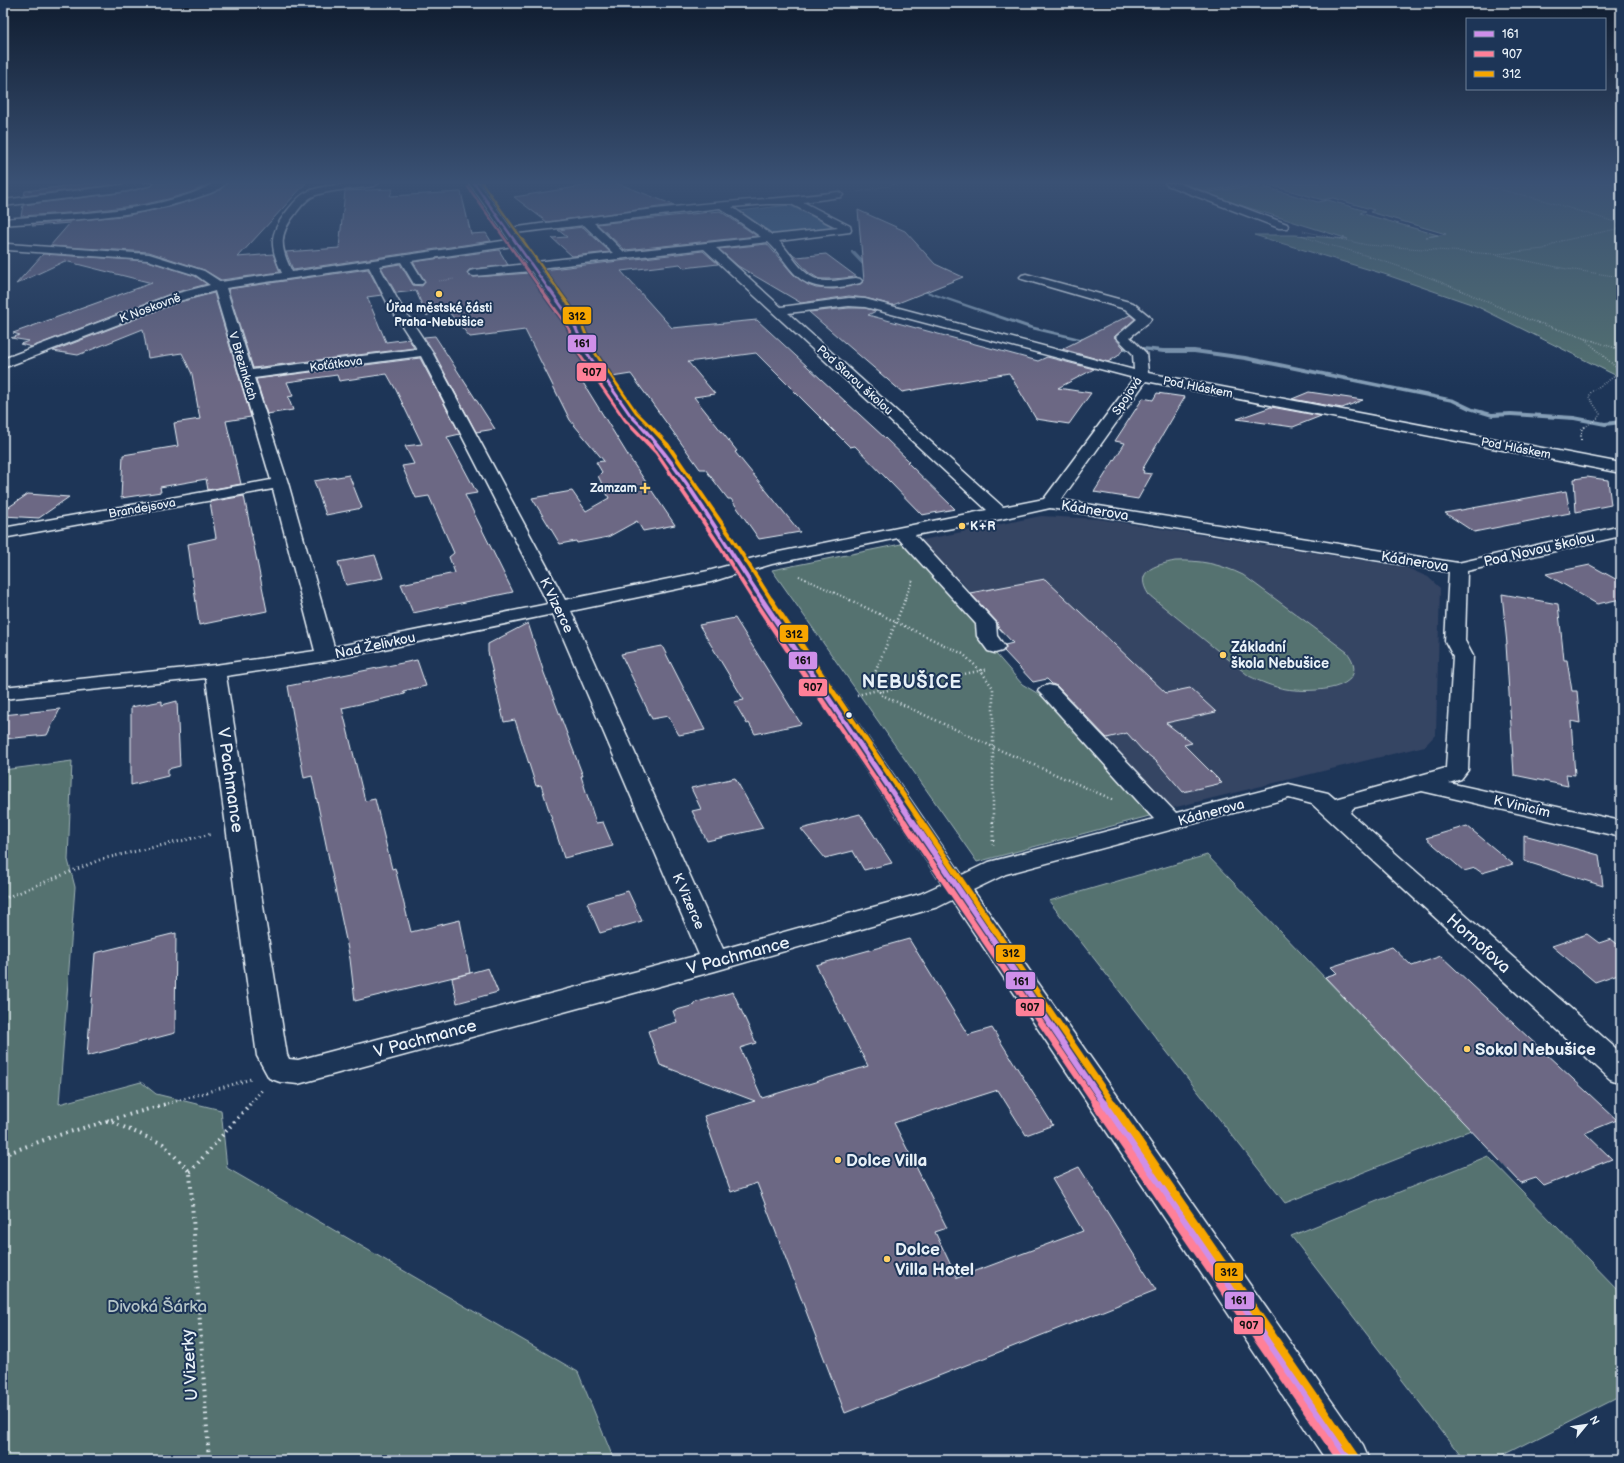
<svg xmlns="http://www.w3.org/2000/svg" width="1624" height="1463" viewBox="0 0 1624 1463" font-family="'Balsamiq Sans',sans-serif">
  <rect width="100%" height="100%" fill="#1d3557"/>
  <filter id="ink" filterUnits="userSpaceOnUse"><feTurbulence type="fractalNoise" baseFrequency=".025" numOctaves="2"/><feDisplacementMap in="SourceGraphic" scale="8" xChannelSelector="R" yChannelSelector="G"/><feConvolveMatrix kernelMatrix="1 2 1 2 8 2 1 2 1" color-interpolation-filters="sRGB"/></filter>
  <g filter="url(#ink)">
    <path fill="#354464" d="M1041 516 1099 519 1405 567 1428 577 1440 588 1436 734 1425 746 1168 809 1047 679 1033 682 1000 646 1013 643 967 594 971 593 961 581 951 577 917 541Z"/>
    <path fill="#557270" stroke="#9eb2b4" d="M1182 183H1257L1205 191Z
      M1262 183H1621V378L1474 305 1384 274 1254 235H1295L1348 239 1202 193 1257 185 1318 202 1328 200 1366 211 1360 213 1438 235 1426 237 1446 234 1370 212 1374 210 1333 198 1323 200Z
      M906 543 977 622 982 638 1022 684 1050 701 1153 815 977 862 772 570Z
      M1175 561C1200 560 1220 564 1243 575L1347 652C1349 655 1352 659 1353 663 1362 693 1303 692 1286 689 1273 687 1261 682 1249 676L1149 595C1133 571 1155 565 1175 561Z
      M72 761 68 860 75 887 59 1104 141 1082 156 1094 221 1110 227 1168 578 1372 614 1460H3V770Z
      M1207 855 1471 1130 1285 1203 1049 901Z
      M1488 1156 1621 1293V1396L1494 1460H1464L1291 1236Z"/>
    <path fill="#44688b" stroke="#869fb7" d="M789 205 837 229 776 236 740 211Z"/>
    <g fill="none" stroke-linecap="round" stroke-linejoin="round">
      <path fill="#869fb7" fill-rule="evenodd" d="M851 251H855L872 269V271H868L851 253Z
        M915 287 1031 326 1097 342 1094 344 1027 328 915 289Z
        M1112 344 1129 348 1130 349 1127 351 1110 347 1109 346Z
        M1143 347 1163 349H1194L1245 356 1454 399 1473 408 1492 413 1511 412 1574 416 1605 422 1621 420V424L1605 426 1574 420 1511 416 1492 417 1469 410 1452 402 1245 360 1194 353H1163L1141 350 1140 349Z"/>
    </g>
    <path fill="#6c6784" stroke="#e8f1f8" d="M90 183H109L112 185 24 196 25 191Z
      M155 183H211L192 192 168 199 141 205 83 212 21 216 23 205 127 192 151 186Z
      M227 183H306L238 257 273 254 280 272 221 280 204 270 149 252 50 246 70 223 32 226 33 224 123 216 170 207 211 194 220 190Z
      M602 183H617L674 205 547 222 514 197Z
      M393 189 390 196 461 192 471 234 486 233 491 241 293 270 286 252 339 248 345 191Z
      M858 210 905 231 935 264 963 277 893 305 865 298 849 296 801 303 738 266 719 249 767 244 793 274 808 285 816 288 834 289 860 284 864 281Z
      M720 211 757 236 625 250 597 224Z
      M583 227 610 252 572 256 552 238 567 237 558 230Z
      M499 250 508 265 474 269 469 270 467 274 474 277 530 273 567 325 577 351 596 379 582 381 629 457 675 525 643 531 637 521 608 537 577 543 576 541 560 544 532 498 572 491 586 511 609 498 598 476 602 472 596 462 604 461 570 420 525 330 470 337 442 304 427 316 416 291 396 293 381 267 400 264 413 285 422 286 425 281 413 262Z
      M703 251 718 264 684 268 680 264 621 271 672 328 757 320 885 438 909 461 907 462 955 509 922 515 855 446 850 447 756 353 688 362 715 394 694 397 737 451 735 452 800 532 759 539 731 499H728L705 469H700L631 374 612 377 592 349 581 323 543 270Z
      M791 253 797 257 826 254 857 277 832 279H819L808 272Z
      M43 254 148 261 195 276 207 284 170 294 32 347 20 344 29 341 11 338 20 335 13 333 152 283 65 261 16 284Z
      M368 269 382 295 367 297 386 342 409 339 414 348 253 368 228 289Z
      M214 293 251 417 226 421 241 484 208 490 206 479 160 487 161 492 121 498 123 455 178 446 174 423 200 419 192 374 182 353 148 358 143 329 78 355 53 351 179 302Z
      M849 308H865L876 311 868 315 1038 361 1047 357 1094 369 1058 388 1091 393 1069 424 1036 419 1009 373 902 392 809 312Z
      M1130 315 1135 319 1114 337 1124 348 1118 356 1108 362 1062 349Z
      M435 336 495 429 476 432 433 351 424 337Z
      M420 358 460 434 447 437 477 493 465 495 513 592 413 613 401 584 455 573 449 557 454 553 429 496 416 498 402 466 414 464 405 446 422 444 396 390 387 374 339 381 337 375 287 382 293 396 288 397 293 410 267 414 256 379Z
      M1309 392 1363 400 1342 408 1292 399Z
      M1157 393 1185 397 1142 470 1144 471 1143 473 1152 474 1138 499 1094 492 1125 443 1115 441 1143 398 1153 400Z
      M1271 407 1321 416 1293 427 1237 419Z
      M349 475 362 508 326 515 314 481Z
      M1587 477 1608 480 1611 505 1576 512 1574 479Z
      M1566 491 1570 513 1474 532 1445 513Z
      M28 494 69 497 39 518 3 516V511Z
      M244 496 267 611 199 625 188 544 216 538 210 502Z
      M375 555 383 578 346 585 338 562Z
      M1590 565 1621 582V599L1597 604 1546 574Z
      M1045 579 1166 693 1190 688 1216 712 1166 723 1192 743 1184 745 1222 783 1183 792 1156 761 1142 750 1127 733 1107 738 1057 686 1052 684 1047 679 1033 682 1004 651 1006 647 1005 645 1013 643 998 627 997 622 970 593Z
      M1502 594 1558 604 1564 660H1567L1572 691H1577L1580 723 1571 721 1575 775 1566 774 1568 786 1514 775 1506 644H1507Z
      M735 618 775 682 801 724 755 734 749 723 747 724 734 702 744 700 699 625Z
      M528 623 544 673 583 776H581L596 823 603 822 613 846 564 858 541 785 536 786 515 720 504 722 488 652V644Z
      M662 646 705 730 679 735 668 716 652 719 621 654Z
      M417 660 426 686 403 691 405 694 342 708 365 801 375 799 392 869 395 868 411 932 460 920 470 973 355 1001 350 959 330 864 312 776 304 778 288 686Z
      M162 701V705L177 701 180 766 168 769V776L131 785V707Z
      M60 709 47 735 3 739V715Z
      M735 778 763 828 707 841 692 811 701 809 691 788Z
      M860 814 892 863 864 870 853 851 825 858 801 829Z
      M1467 826 1513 864 1482 873 1475 868 1464 871 1426 838Z
      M1524 835 1599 855 1603 886 1524 861Z
      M628 891 642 921 600 933 587 903Z
      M176 933 175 1033 87 1056 95 953Z
      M1587 934 1599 943 1611 939 1621 947V973L1595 982 1552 946Z
      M909 939 968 1035 992 1028 1053 1125 1026 1135 998 1090 894 1123 947 1228 935 1232 957 1278 1083 1231 1052 1179 1079 1167 1156 1290 845 1413 757 1183 731 1192 704 1116 755 1101 660 1065 648 1031 677 1022 673 1011 695 1005 694 1003 733 992 756 1043 740 1048 762 1098 868 1066 816 965Z
      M1392 947 1412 966 1441 956 1617 1120 1585 1133 1612 1159 1544 1186 1536 1178 1521 1183 1325 977 1337 973 1331 967Z
      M488 968 498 992 457 1003 452 978Z"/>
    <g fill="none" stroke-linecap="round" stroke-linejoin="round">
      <defs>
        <path id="minor" d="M137 183H153L151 185 127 191 3 206V200Z
          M214 183H226C218 192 204 195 193 199 132 218 67 220 3 225V219C63 214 164 213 214 183Z
          M358 183H379L374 186C355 189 335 189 316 195 307 198 301 206 296 213 278 235 280 247 292 272L509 240 469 183H479L511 228C568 220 626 212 683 206 735 200 787 199 838 192L841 193 843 195 841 197 803 202 850 226 851 230 850 232 779 241C791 253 801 275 819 280 830 283 844 279 856 278L860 279 862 281 860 283C837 289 811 292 794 273 785 263 778 251 768 242L716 248 781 307 849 298 865 299 1134 370 1133 354 1116 337 1137 319 1125 309 1022 279 1020 277 1022 275 1026 274 1133 303 1149 316 1151 319 1149 322 1130 337 1146 353 1148 373 1621 463V473L1146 381 1061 500 1458 563 1621 526V536L1467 571 1465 641 1473 656 1468 770 1461 779 1449 783 1621 821V837L1422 791 1353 808 1350 813 1621 1053V1083L1610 1079 1312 804 1289 798 1006 874 973 890 1363 1446 1369 1460H1326L952 900 938 907 715 971 298 1084 280 1082 269 1078 257 1056 206 678 3 699V687L215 665 315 651 273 489 3 538V528L271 480 215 291 179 301 3 368V359L171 295 210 285 196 275 148 260 8 250 4 249 3 247 8 244 149 254 204 271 221 282 282 273C270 247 268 235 287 211 293 204 298 196 307 192 322 185 342 185 358 183ZM767 204H791L838 228 772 235 732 207ZM720 208 761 237 624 252 594 223ZM584 225 613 253 536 262 515 233ZM513 246 526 264 474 270 470 271 468 273 470 275 474 276 531 271 568 324 578 350 626 419 655 451 714 538 730 565 708 571 565 600 432 352 400 304 379 266 401 262 414 284H422L424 282 411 261ZM704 249 987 510 769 554 746 560 666 445 636 413 591 350 580 324 540 268ZM369 267 388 304 417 349 252 370 226 288ZM849 306 865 307 1134 378 1044 499 1003 507 788 313ZM421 356 548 604 334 647 288 483 254 378ZM1050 508 1449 572 1445 641 1453 656 1446 768 1335 799 1328 793 1289 784 1176 813 1056 687 1049 685 1042 687 1038 691 1042 695 1154 819 989 862 962 875 752 570 772 564 898 538 976 624 977 636 988 651 995 653 1002 651 1005 647 997 636 996 623 915 535 1001 519ZM736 574 942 884 920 894 723 949 571 611 711 582ZM553 614 699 955 298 1060 289 1059 287 1055 226 676 326 661Z
          M1165 183H1178L1287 224 1288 226 1287 228H1279L1167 185Z"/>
      </defs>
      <use href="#minor" stroke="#e8f1f8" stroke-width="3"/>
      <path stroke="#e8f1f8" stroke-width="1" stroke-dasharray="0.5 1.5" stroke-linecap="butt" d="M1228 183H1239
        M1472 183 1543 200 1621 224
        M858 192 901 183
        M1303 231 1367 245 1493 254 1567 269 1621 277
        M1302 235C1320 244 1339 247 1358 253 1393 264 1428 276 1462 291
        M1497 254 1544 249 1561 241 1621 228
        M439 281 454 279"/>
      <path stroke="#e8f1f8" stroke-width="1.5" stroke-dasharray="0.5 2" stroke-linecap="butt" d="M1460 290 1527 319 1621 350
        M1585 427 1598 418 1600 414 1589 397 1591 392 1621 372 1585 339"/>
      <path stroke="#e8f1f8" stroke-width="2" stroke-dasharray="1 2.5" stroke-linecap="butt" d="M1581 440V430L1586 426
        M799 576 852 601
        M904 601 913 580"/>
      <path stroke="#e8f1f8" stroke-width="2.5" stroke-dasharray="1 3" stroke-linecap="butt" d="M850 600 963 654 981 671 993 688V823
        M905 600 872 680 882 695 993 747 1114 800
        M879 692 988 669
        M857 695 878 690"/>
      <path stroke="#e8f1f8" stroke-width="3" stroke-dasharray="1 3.5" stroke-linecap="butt" d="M993 822V845
        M3 899 102 859 212 834
        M163 1105 251 1079
        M249 1105 262 1090"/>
      <path stroke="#e8f1f8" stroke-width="4" stroke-dasharray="1.5 4.5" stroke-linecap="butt" d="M107 1120 163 1144 190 1172 209 1460
        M3 1155 52 1137 166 1104
        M190 1172 250 1104"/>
      <use href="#minor" fill="#1d3557" fill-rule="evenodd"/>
      <defs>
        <path id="bus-1-far5" d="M474 183 550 291"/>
        <path id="bus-1-far4" d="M550 290 574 324 585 350 631 416 642 427"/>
        <path id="bus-1-far3" d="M641 426C689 478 723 543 763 601"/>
        <path id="bus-1-far2" d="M762 600 913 823"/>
        <path id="bus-1-far1" d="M913 822 1105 1105"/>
        <path id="bus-1" d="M1105 1104 1349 1460"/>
        <path id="bus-2-far5" d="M468 187 542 291"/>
        <path id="bus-2-far4" d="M541 290 568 327 579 354 625 420 632 427"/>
        <path id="bus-2-far3" d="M631 426 656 452 717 542 754 601"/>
        <path id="bus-2-far2" d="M754 600 905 823"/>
        <path id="bus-2-far1" d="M904 822 1097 1105"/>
        <path id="bus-2" d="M1096 1104 1341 1460"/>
        <path id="bus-3-far5" d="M482 183 559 291"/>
        <path id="bus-3-far4" d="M558 290 580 320 591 347 636 412 651 427"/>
        <path id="bus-3-far3" d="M650 426 667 444 729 534 772 601"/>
        <path id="bus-3-far2" d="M771 600 922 823"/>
        <path id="bus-3-far1" d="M921 822 1114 1105"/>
        <path id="bus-3" d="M1113 1104 1355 1456"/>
      </defs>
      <use href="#bus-1-far5" stroke="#1d3557" stroke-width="4"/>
      <use href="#bus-1-far4" stroke="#1d3557" stroke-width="5"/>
      <use href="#bus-1-far3" stroke="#1d3557" stroke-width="6"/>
      <use href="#bus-1-far2" stroke="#1d3557" stroke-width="8"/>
      <use href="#bus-1-far1" stroke="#1d3557" stroke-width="9"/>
      <use href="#bus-1" stroke="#1d3557" stroke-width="11"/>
      <use href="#bus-2-far5" stroke="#1d3557" stroke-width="4"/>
      <use href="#bus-2-far4" stroke="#1d3557" stroke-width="5"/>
      <use href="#bus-2-far3" stroke="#1d3557" stroke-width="6"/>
      <use href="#bus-2-far2" stroke="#1d3557" stroke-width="8"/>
      <use href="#bus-2-far1" stroke="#1d3557" stroke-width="9"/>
      <use href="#bus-2" stroke="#1d3557" stroke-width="11"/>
      <use href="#bus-3-far5" stroke="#1d3557" stroke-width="4"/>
      <use href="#bus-3-far4" stroke="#1d3557" stroke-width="5"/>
      <use href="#bus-3-far3" stroke="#1d3557" stroke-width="6"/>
      <use href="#bus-3-far2" stroke="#1d3557" stroke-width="8"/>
      <use href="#bus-3-far1" stroke="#1d3557" stroke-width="9"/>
      <use href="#bus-3" stroke="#1d3557" stroke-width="11"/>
      <use href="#bus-1-far5" stroke="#ce8fe9" stroke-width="2.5"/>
      <use href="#bus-1-far4" stroke="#ce8fe9" stroke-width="3"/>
      <use href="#bus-1-far3" stroke="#ce8fe9" stroke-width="4"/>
      <use href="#bus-1-far2" stroke="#ce8fe9" stroke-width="5"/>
      <use href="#bus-1-far1" stroke="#ce8fe9" stroke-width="6"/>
      <use href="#bus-1" stroke="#ce8fe9" stroke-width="8"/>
      <use href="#bus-2-far5" stroke="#ff8098" stroke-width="2.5"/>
      <use href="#bus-2-far4" stroke="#ff8098" stroke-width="3"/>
      <use href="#bus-2-far3" stroke="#ff8098" stroke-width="4"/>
      <use href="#bus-2-far2" stroke="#ff8098" stroke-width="5"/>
      <use href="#bus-2-far1" stroke="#ff8098" stroke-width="6"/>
      <use href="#bus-2" stroke="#ff8098" stroke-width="8"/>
      <use href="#bus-3-far5" stroke="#f7a600" stroke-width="2.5"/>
      <use href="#bus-3-far4" stroke="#f7a600" stroke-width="3"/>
      <use href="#bus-3-far3" stroke="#f7a600" stroke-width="4"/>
      <use href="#bus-3-far2" stroke="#f7a600" stroke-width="5"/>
      <use href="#bus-3-far1" stroke="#f7a600" stroke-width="6"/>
      <use href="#bus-3" stroke="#f7a600" stroke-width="8"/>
    </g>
  </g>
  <linearGradient id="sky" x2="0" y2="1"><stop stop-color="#101d30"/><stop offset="0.47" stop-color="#3a5174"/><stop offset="1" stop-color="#3a5174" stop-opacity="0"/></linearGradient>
  <rect width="1624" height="388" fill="url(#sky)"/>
  <g fill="#ffd166" stroke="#1d3557" stroke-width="1.5">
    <circle cx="439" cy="294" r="4"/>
    <path d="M643 482h4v4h4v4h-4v4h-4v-4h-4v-4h4z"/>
    <circle cx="962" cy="526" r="4"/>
    <circle cx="1223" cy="655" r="4"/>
    <circle cx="1467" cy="1049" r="4"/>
    <circle cx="838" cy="1160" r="4"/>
    <circle cx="887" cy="1259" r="4"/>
  </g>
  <circle fill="#e8f1f8" stroke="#1d3557" stroke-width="1.5" cx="849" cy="715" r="3.5"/>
  <g text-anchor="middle" stroke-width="4" stroke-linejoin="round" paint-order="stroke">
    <g font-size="12" fill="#e8f1f8" stroke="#1d3557">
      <text transform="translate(150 308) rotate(-20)" y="4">K Noskovně</text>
      <text transform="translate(336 364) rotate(-8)" y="4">Koťátkova</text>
      <text transform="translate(243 366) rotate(73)" y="4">V Březinkách</text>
      <text transform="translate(855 380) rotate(42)" y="4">Pod Starou školou</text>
      <text transform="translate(1198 387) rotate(11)" y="4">Pod Hláskem</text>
      <text transform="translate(1127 396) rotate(-56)" y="4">Spojová</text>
      <text transform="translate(1516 448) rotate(11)" y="4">Pod Hláskem</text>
      <text transform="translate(142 508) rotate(-10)" y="4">Brandejsova</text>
    </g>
    <g font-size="12" font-weight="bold" fill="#e8f1f8" stroke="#1d3557">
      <text x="439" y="312">Úřad městské části<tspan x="439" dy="14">Praha-Nebušice</tspan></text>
      <text x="637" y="492" text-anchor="end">Zamzam</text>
      <text x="970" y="530" text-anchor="start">K+R</text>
    </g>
    <g font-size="14" fill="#e8f1f8" stroke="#1d3557">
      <text transform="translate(1095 510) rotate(9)" y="5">Kádnerova</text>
      <text transform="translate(1539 549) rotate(-13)" y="5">Pod Novou školou</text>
      <text transform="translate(1415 561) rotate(9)" y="5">Kádnerova</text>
      <text transform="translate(557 605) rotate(64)" y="5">K Vizerce</text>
      <text transform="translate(375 645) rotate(-12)" y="5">Nad Želivkou</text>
      <text transform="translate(1522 806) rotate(13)" y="5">K Vinicím</text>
      <text transform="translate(1211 812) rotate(-15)" y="5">Kádnerova</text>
      <text transform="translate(689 901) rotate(66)" y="5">K Vizerce</text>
    </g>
    <g font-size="14" font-weight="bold" fill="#e8f1f8" stroke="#1d3557" text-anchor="start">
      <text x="1231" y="652">Základní<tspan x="1231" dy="16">škola Nebušice</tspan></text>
    </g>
    <g font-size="17" fill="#e8f1f8" stroke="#1d3557">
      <text transform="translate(231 780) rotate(82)" y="6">V Pachmance</text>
      <text transform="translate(1479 943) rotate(42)" y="6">Hornofova</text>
      <text transform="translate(738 955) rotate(-15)" y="6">V Pachmance</text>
      <text transform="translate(425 1038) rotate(-15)" y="6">V Pachmance</text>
      <text transform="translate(189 1365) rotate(-94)" y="6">U Vizerky</text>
    </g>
    <g font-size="17" font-weight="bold" fill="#e8f1f8" stroke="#1d3557" text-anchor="start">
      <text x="1475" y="1055">Sokol Nebušice</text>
      <text x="846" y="1166">Dolce Villa</text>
      <text x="895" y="1255">Dolce<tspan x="895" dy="20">Villa Hotel</tspan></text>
    </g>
    <g font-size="17" fill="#b5c5c8" stroke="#1d3557">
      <text x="157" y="1312">Divoká Šárka</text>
    </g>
    <g font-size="18" font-weight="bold" letter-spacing="1" fill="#e8f1f8" stroke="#1d3557">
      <text x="912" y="688">NEBUŠICE</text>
    </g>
  </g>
  <g stroke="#1d3557" stroke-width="1.5">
    <rect x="562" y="306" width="30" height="19" rx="4" fill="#f7a600"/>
    <rect x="567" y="334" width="30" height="19" rx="4" fill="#ce8fe9"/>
    <rect x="576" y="362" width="31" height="20" rx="4" fill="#ff8098"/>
    <rect x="779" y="624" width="30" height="19" rx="4" fill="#f7a600"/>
    <rect x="788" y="651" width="30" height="19" rx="4" fill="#ce8fe9"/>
    <rect x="798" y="678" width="30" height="19" rx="4" fill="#ff8098"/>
    <rect x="995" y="944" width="31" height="19" rx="4" fill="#f7a600"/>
    <rect x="1005" y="971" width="31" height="19" rx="4" fill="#ce8fe9"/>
    <rect x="1015" y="998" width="30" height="19" rx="4" fill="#ff8098"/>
    <rect x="1214" y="1262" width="30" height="20" rx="4" fill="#f7a600"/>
    <rect x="1224" y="1291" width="31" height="19" rx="4" fill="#ce8fe9"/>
    <rect x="1233" y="1316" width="31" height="19" rx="4" fill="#ff8098"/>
  </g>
  <g font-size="11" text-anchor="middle" font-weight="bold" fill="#111">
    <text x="577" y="320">312</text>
    <text x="582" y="347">161</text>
    <text x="592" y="376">907</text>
    <text x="794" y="638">312</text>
    <text x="803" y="664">161</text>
    <text x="813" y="691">907</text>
    <text x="1011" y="957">312</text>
    <text x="1021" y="985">161</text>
    <text x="1030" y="1011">907</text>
    <text x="1229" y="1276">312</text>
    <text x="1239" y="1304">161</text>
    <text x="1249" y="1329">907</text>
  </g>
  <rect width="1624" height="1463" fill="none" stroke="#1d3557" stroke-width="16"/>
  <rect x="8" y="8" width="1608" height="1447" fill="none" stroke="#e8f1f8" stroke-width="1.5" filter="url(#ink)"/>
  <rect x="1466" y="18" width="140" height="72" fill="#1d3557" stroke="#6e8097"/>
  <rect x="1474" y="31" width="20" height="6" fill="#ce8fe9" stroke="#6e8097"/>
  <text x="1502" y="38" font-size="12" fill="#e8f1f8">161</text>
  <rect x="1474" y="51" width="20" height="6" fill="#ff8098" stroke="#6e8097"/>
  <text x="1502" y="58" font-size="12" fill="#e8f1f8">907</text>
  <rect x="1474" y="71" width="20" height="6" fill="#f7a600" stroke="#6e8097"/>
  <text x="1502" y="78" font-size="12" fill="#e8f1f8">312</text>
  <g transform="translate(1586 1425) rotate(61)" stroke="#1d3557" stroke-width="3" paint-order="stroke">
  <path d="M0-3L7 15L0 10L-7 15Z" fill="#e8f1f8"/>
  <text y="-6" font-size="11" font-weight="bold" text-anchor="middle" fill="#e8f1f8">N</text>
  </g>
</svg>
